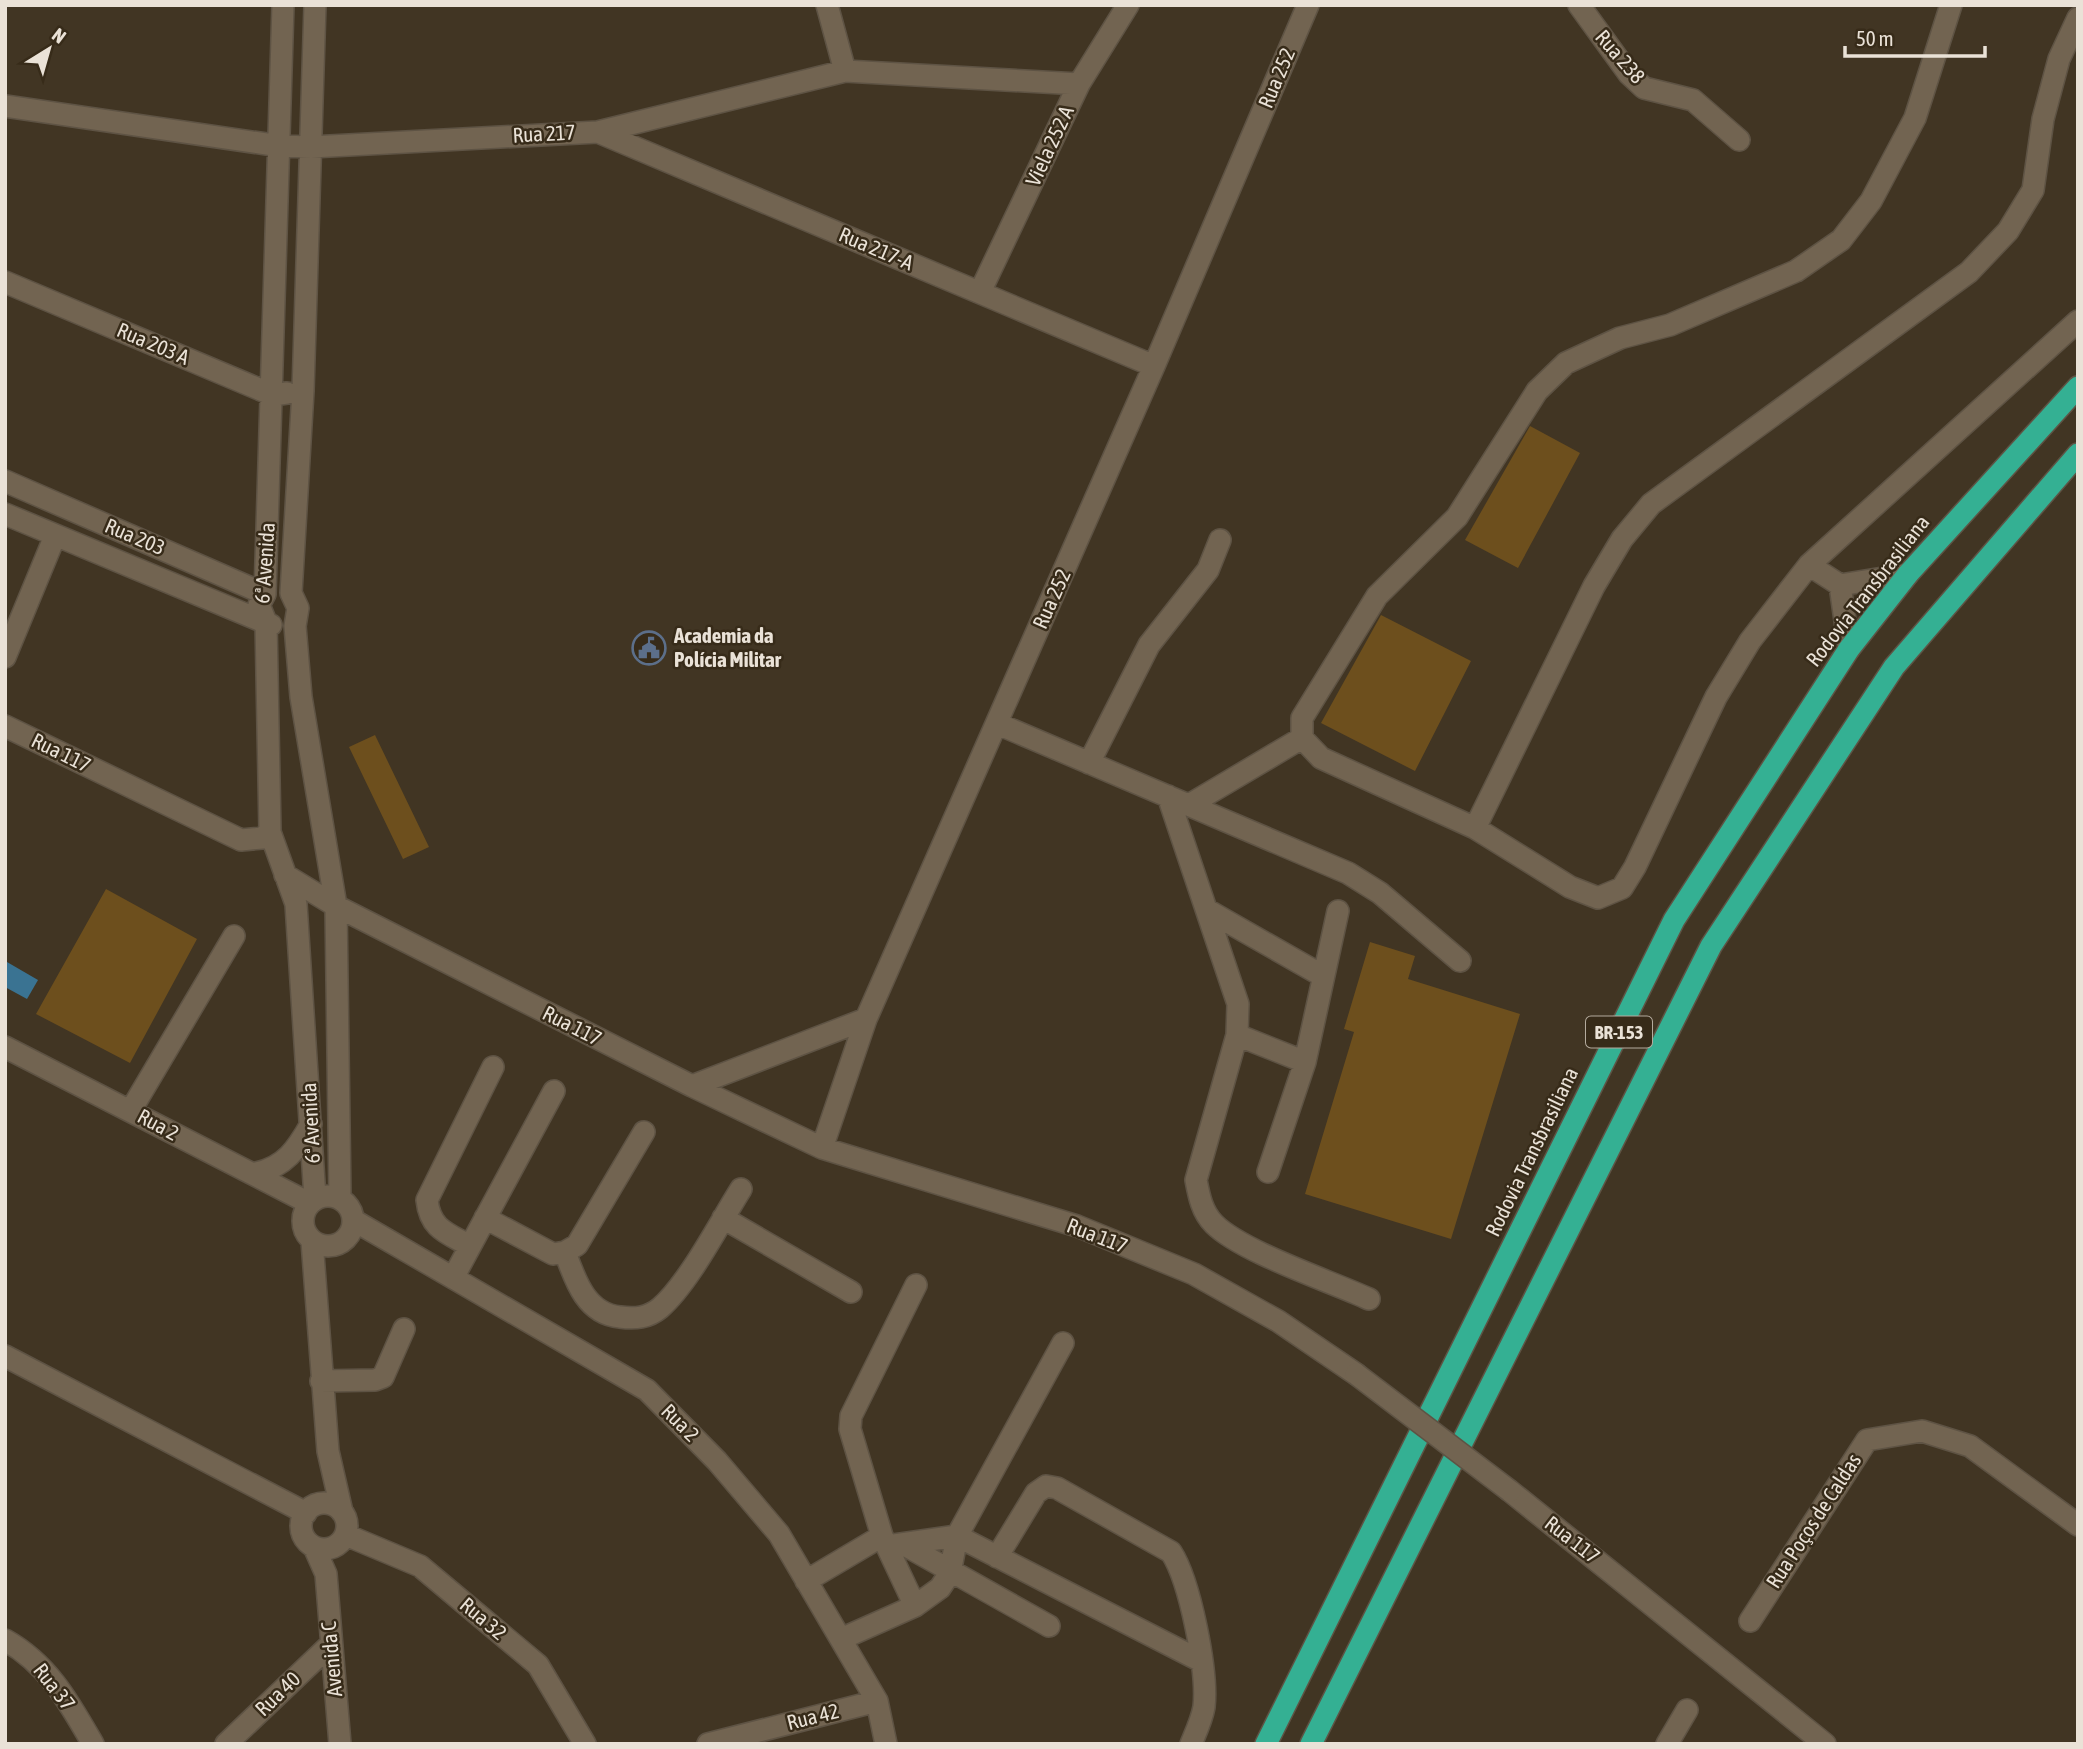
<svg xmlns="http://www.w3.org/2000/svg" width="2083" height="1749" viewBox="0 0 2083 1749" font-family="'Asap Condensed',sans-serif">
  <rect width="100%" height="100%" fill="#413523"/>
  <path fill="#3a7392" d="M7 962 38 980 27 999 5 987Z"/>
  <path fill="#6d4f1d" d="M1530 426 1580 453 1518 568 1465 540Z
    M1381 615 1471 661 1415 771 1321 723Z
    M375 735 429 847 403 859 349 747Z
    M106 889 197 939 130 1063 36 1014Z
    M1370 942 1415 956 1408 979 1520 1014 1451 1239 1305 1194 1354 1032 1344 1029Z"/>
  <g fill="none" stroke-linecap="round" stroke-linejoin="round">
    <defs>
      <path id="minor" d="M283 5 265 594 259 605 266 622 270 832 296 904 315 1198
        M315 5 303 391 291 593 298 608 295 626 301 697 336 906 340 1198
        M827 5 845 71
        M1579 5 1629 74 1644 88 1693 100 1739 140
        M1951 5 1915 118 1871 201 1841 240 1796 271 1670 325 1620 338 1566 363 1537 391 1457 517 1377 596 1302 718V738L1321 758 1475 828 1570 887 1598 898 1622 888 1635 867 1716 697 1750 641 1809 565 2078 321
        M5 106 280 146 311 147 598 132 845 71 1079 84
        M598 132 1154 366
        M5 282 273 395 287 393
        M980 292 1079 84 1128 5
        M5 481 265 594
        M5 514 271 625
        M1809 565 1840 585 1908 574
        M1840 585 1849 649
        M5 657 55 536
        M998 724 1348 873 1380 893 1460 961
        M5 726 241 840 262 838 270 832
        M1089 763 1149 645 1208 570 1220 540
        M1168 796 1238 1004 1237 1035 1196 1180C1199 1196 1202 1212 1214 1224 1242 1252 1330 1281 1369 1299
        M1189 805 1302 738
        M1475 828 1594 586 1622 539 1651 504 1969 272 2008 231 2033 190 2043 119 2059 59 2078 18
        M285 875 336 906 692 1086 822 1148 1077 1226 1194 1274 1278 1321 1356 1374
        M1207 910 1323 976
        M1237 1035 1305 1062
        M5 1047 309 1203
        M692 1086 866 1019
        M131 1110 234 936
        M822 1148 866 1019 1154 366 1308 5
        M1268 1172 1305 1062 1338 911
        M256 1173C285 1167 297 1149 311 1124
        M303 1221a25 25 0 1 1 50 0a25 25 0 1 1-50 0Z
        M485 1218 553 1254 565 1252 577 1245 644 1132
        M723 1218 851 1292
        M353 1220 647 1390 717 1461 779 1534 877 1701 886 1744
        M312 1241 328 1451 342 1512
        M470 1246C447 1233 430 1229 427 1200L493 1067
        M565 1252C575 1280 586 1314 620 1317 635 1319 648 1318 660 1308 689 1283 720 1222 741 1189
        M453 1278 554 1091
        M5 1356 306 1513
        M321 1381 375 1380 383 1377 404 1329
        M1510 1491 1825 1744
        M301 1526a23 23 0 1 1 46 0a23 23 0 1 1-46 0Z
        M346 1535 420 1566 538 1665 585 1744
        M903 1544 1049 1626
        M887 1546 957 1536 1201 1661
        M314 1547 326 1574 340 1744
        M997 1557 1036 1493 1046 1486 1057 1488 1171 1552C1190 1581 1208 1672 1204 1707 1202 1719 1196 1732 1191 1744
        M806 1581 882 1536
        M915 1606 882 1536 850 1429 851 1416 916 1285
        M1750 1621 1867 1440 1922 1431 1970 1446 2078 1525
        M841 1639 915 1606 940 1588 950 1573 957 1536 1063 1343
        M5 1640C48 1664 69 1702 93 1744
        M226 1744 330 1645
        M708 1744 877 1701
        M1667 1744 1687 1710"/>
      <path id="highway" d="M1266 1744 1674 920 1849 649 1908 574 2078 387
        M1311 1744 1711 946 1894 667 2078 454"/>
    </defs>
    <use href="#minor" stroke="#5e5344" stroke-width="24"/>
    <use href="#highway" stroke="#5e5344" stroke-width="24"/>
    <use href="#minor" stroke="#726451" stroke-width="21"/>
    <use href="#highway" stroke="#34b093" stroke-width="21"/>
    <defs>
      <path id="minor-bridge" d="M1356 1374 1510 1491"/>
    </defs>
    <use href="#minor-bridge" stroke="#5e5344" stroke-width="24" stroke-linecap="butt"/>
    <use href="#minor-bridge" stroke="#726451" stroke-width="21"/>
  </g>
  <defs>
    <symbol id="civic-ring" viewBox="-11 -11 22 22"><circle r="9.5" fill="#372b19" stroke="#5c6f8a" stroke-width="1.5"/><path d="M-.6-6.5H3V-4.5H.6V-3L4-1V1h2V6H-6V1h2V-1L-.6-3ZM-1.2 2.5V6h2.4V2.5Z" fill="#5c6f8a"/></symbol>
  </defs>
  <g fill-rule="evenodd">
    <use href="#civic-ring" x="630" y="629" width="38" height="38"/>
  </g>
  <g text-anchor="middle" stroke-width="5" stroke-linejoin="round" paint-order="stroke">
    <rect fill="#372b19" stroke="#b4ab9e" stroke-width="2" x="1586" y="1016.5" width="66" height="31" rx="5"/>
    <g font-size="19" font-weight="bold" fill="#eae2d7">
      <text x="1619" y="1039">BR-153</text>
    </g>
    <g font-size="21" fill="#eae2d7" stroke="#372b19">
      <text transform="translate(1620 57) rotate(49)" y="7">Rua 238</text>
      <text transform="translate(1277 78) rotate(-67)" y="7">Rua 252</text>
      <text transform="translate(544 134) rotate(-3)" y="7">Rua 217</text>
      <text transform="translate(1050 146) rotate(-65)" y="7">Viela 252 A</text>
      <text transform="translate(876 249) rotate(23)" y="7">Rua 217-A</text>
      <text transform="translate(153 344) rotate(23)" y="7">Rua 203 A</text>
      <text transform="translate(135 537) rotate(23)" y="7">Rua 203</text>
      <text transform="translate(265 563) rotate(-86)" y="7">6ª Avenida</text>
      <text transform="translate(1868 591) rotate(-52)" y="7">Rodovia Transbrasiliana</text>
      <text transform="translate(1052 599) rotate(-66)" y="7">Rua 252</text>
      <text transform="translate(61 753) rotate(26)" y="7">Rua 117</text>
      <text transform="translate(572 1026) rotate(27)" y="7">Rua 117</text>
      <text transform="translate(311 1123) rotate(-93)" y="7">6ª Avenida</text>
      <text transform="translate(158 1125) rotate(28)" y="7">Rua 2</text>
      <text transform="translate(1532 1152) rotate(-64)" y="7">Rodovia Transbrasiliana</text>
      <text transform="translate(1097 1236) rotate(21)" y="7">Rua 117</text>
      <text transform="translate(680 1423) rotate(45)" y="7">Rua 2</text>
      <text transform="translate(1814 1521) rotate(-57)" y="7">Rua Poços de Caldas</text>
      <text transform="translate(1572 1540) rotate(38)" y="7">Rua 117</text>
      <text transform="translate(483 1619) rotate(40)" y="7">Rua 32</text>
      <text transform="translate(332 1659) rotate(-95)" y="7">Avenida C</text>
      <text transform="translate(54 1687) rotate(52)" y="7">Rua 37</text>
      <text transform="translate(278 1694) rotate(-44)" y="7">Rua 40</text>
      <text transform="translate(813 1717) rotate(-14)" y="7">Rua 42</text>
    </g>
    <g font-size="21" font-weight="bold" fill="#eae2d7" stroke="#372b19" text-anchor="start">
      <text x="674" y="643">Academia da<tspan x="674" dy="24">Polícia Militar</tspan></text>
    </g>
  </g>
  <rect width="2083" height="1749" fill="none" stroke="#eae2d7" stroke-width="14"/>
  <g transform="translate(49 49) rotate(37)" stroke="#372b19" stroke-width="5" paint-order="stroke">
  <path d="M0-5L12 26L0 18L-12 26Z" fill="#eae2d7"/>
  <text y="-10" font-size="19" font-weight="bold" text-anchor="middle" fill="#eae2d7">N</text>
  </g>
  <path d="M1845 46v10h140v-10" fill="none" stroke="#eae2d7" stroke-width="3.5"/>
  <text x="1856" y="46" font-size="21" fill="#eae2d7" stroke="#372b19" stroke-width="5" paint-order="stroke">50 m</text>
</svg>
